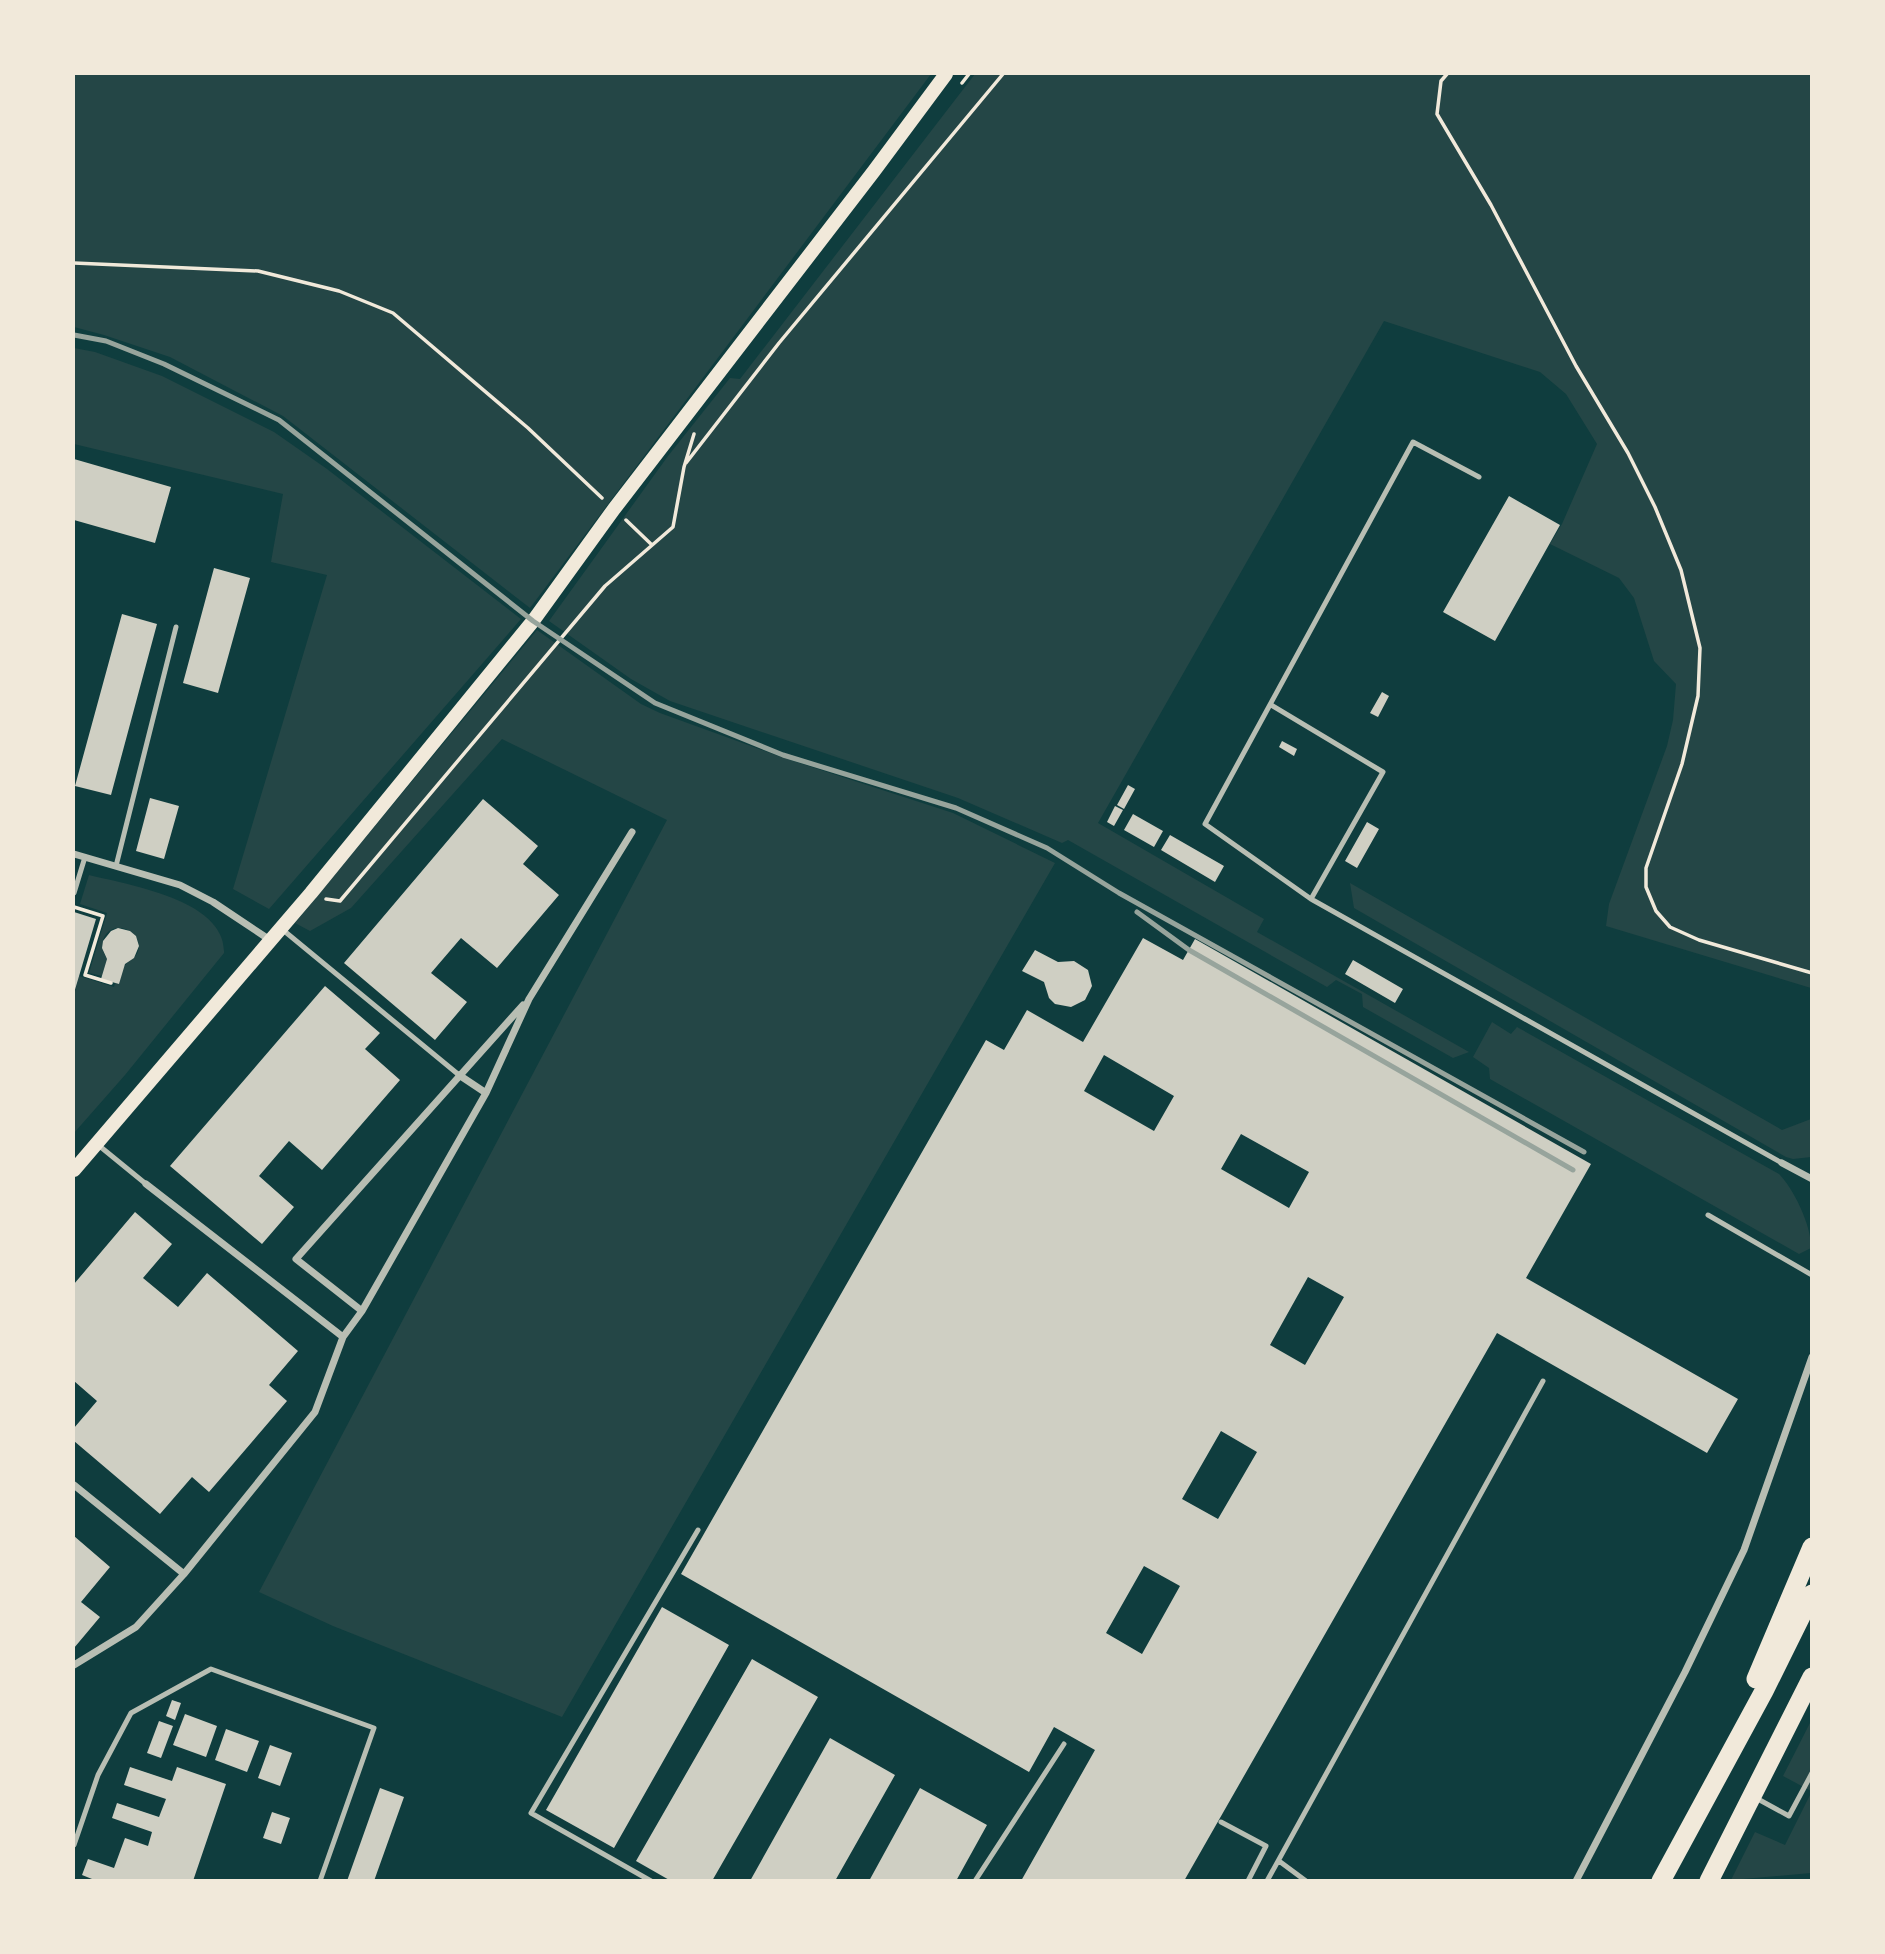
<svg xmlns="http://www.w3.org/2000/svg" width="1885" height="1954" viewBox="0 0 1885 1954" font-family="Mulish,sans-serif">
  <rect width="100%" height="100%" fill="#0f3d3e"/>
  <path fill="#244646" d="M74 74H931L530 608 283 416 170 357 104 335 74 327Z
    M975 74H1811V988L1606 926 1609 904 1667 746 1673 720 1676 684 1654 661 1634 598 1619 578 1550 544 1562 524 1597 444 1566 394 1540 372 1384 321 1098 823 1264 919 1257 932 1469 1052 1453 1058 1363 1007 1362 994 1336 980 1327 987 1068 840 1062 843 958 798 670 701 631 679 549 621 668 456 730 378 740 379Z
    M74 348 95 352 162 376 274 432 327 469 521 619 269 909 233 889 327 575 271 562 283 494 74 444Z
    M537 630 641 704 660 713 781 757 953 813 1055 863 562 1717 333 1626 259 1592 667 820 502 739 351 908 310 931 295 923Z
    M89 875C129 885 226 900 224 953L125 1075 74 1133V995L79 976 114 987 115 983 119 984C121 978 122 967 126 964 132 958 138 957 139 947 139 933 123 924 111 930 100 936 101 950 107 959L102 976 89 973 107 913 80 904Z
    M1350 883 1782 1130 1811 1119V1157L1793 1159 1786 1157 1354 908Z
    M1492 1022 1511 1034 1517 1027 1779 1174C1794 1189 1812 1227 1811 1248L1799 1254 1490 1079 1489 1068 1473 1057Z
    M1811 1721V1791L1783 1776Z
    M1811 1793V1873L1731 1880 1755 1832 1785 1845Z"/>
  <path fill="#cfcfc3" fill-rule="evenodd" d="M74 459 171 487 155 543 74 520Z
    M1509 496 1560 525 1495 641 1443 612Z
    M214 568 250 578 218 693 183 683Z
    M122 614 157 624 111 795 75 786Z
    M1382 692 1389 696 1378 717 1370 713Z
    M1282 741 1297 749 1294 756 1279 747Z
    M1128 785 1135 789 1124 809 1117 805Z
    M150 798 179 806 164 859 136 851Z
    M483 799 538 846 523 864 559 895 497 968 461 938 431 973 467 1002 435 1040 344 963Z
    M1115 806 1123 810 1114 826 1107 822Z
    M1133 814 1163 831 1154 847 1124 830Z
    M1367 822 1379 829 1357 868 1345 861Z
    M1170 835 1224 866 1215 882 1161 850Z
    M74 912 96 919 74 993Z
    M118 928 130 931 136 936 139 946 134 958 125 964 119 984 101 979 107 959 102 948 103 941 111 931Z
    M1143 938 1183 960 1195 939 1591 1164 1526 1278 1738 1399 1707 1453 1497 1333 1184 1881H1021L1095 1750 1054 1727 1029 1772 681 1574 986 1040 1004 1050 1027 1010 1083 1042ZM1104 1055 1174 1096 1154 1131 1084 1091ZM1241 1134 1309 1172 1289 1208 1221 1169ZM1308 1277 1344 1297 1305 1365 1270 1345ZM1221 1431 1257 1452 1218 1519 1182 1499ZM1144 1566 1180 1586 1142 1654 1106 1633Z
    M1035 950 1058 962 1074 961 1088 970 1092 986 1085 1000 1071 1007 1055 1004 1049 998 1044 982 1022 971Z
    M1353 960 1403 989 1395 1003 1345 974Z
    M325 986 380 1033 365 1049 400 1080 322 1170 289 1141 259 1176 294 1207 262 1244 170 1166Z
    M135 1212 172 1244 143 1278 178 1307 207 1273 298 1351 269 1385 287 1401 209 1492 192 1477 160 1514 74 1441V1428L97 1401 74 1381V1284Z
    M74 1536 110 1567 81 1602 100 1617 74 1648Z
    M662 1607 729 1645 614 1848 546 1810Z
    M752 1659 818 1697 712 1881H671L636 1861Z
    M172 1700 181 1703 175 1720 166 1716Z
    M185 1714 217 1726 206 1757 173 1745Z
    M159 1721 173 1726 161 1758 147 1753Z
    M226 1729 259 1741 247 1772 215 1760Z
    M830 1738 895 1775 835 1881H750Z
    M270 1745 292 1753 280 1786 258 1778Z
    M130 1767 172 1781 177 1767 226 1784 193 1881H97L82 1875 88 1859 114 1868 125 1838 148 1846 152 1832 112 1818 117 1803 159 1817 166 1799 124 1785Z
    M380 1788 404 1797 374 1881H347Z
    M920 1788 987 1825 956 1881H869Z
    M272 1812 290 1818 281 1844 263 1838Z"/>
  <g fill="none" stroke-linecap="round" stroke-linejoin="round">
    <path stroke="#f1e9da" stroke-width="3.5" d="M1447 74 1441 81 1437 114 1491 205 1576 366 1628 453 1655 507 1681 570 1700 648 1698 696 1682 764 1646 868V887L1656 911 1670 927 1699 940 1812 973
      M962 83 969 74
      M74 263 258 271 339 291 393 313 528 428 602 498
      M686 463 779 343 1003 74
      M626 520 652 545
      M326 899 340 901 605 586 673 527 684 467 694 434
      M74 907 103 916 85 975 111 983"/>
    <path stroke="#b8beb3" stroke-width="5" d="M1479 477 1413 442 1205 824 1311 899 1782 1163
      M1271 705 1383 772 1311 899
      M116 866 176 627
      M74 893 85 857
      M283 930 459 1075
      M97 1144 146 1184
      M1708 1215 1812 1275
      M1756 1798 1789 1816 1812 1773
      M1221 1822 1266 1846 1248 1881
      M74 1845 98 1775 131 1713 211 1669 374 1728 320 1881
      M1279 1861 1306 1881
      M651 1881 531 1813 698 1530
      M975 1881 1064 1744
      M1267 1881 1543 1381"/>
    <path stroke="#b8beb3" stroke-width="7" d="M74 854 180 885 213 902 270 940
      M459 1075 486 1093
      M1782 1163 1812 1179
      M146 1184 343 1337
      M362 1311 296 1259 523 1005
      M74 1485 184 1574
      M74 1665 136 1627 184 1574 315 1412 343 1337 362 1311 486 1093 529 999 632 832
      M1576 1881 1685 1672 1744 1550 1812 1357"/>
    <path stroke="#f1e9da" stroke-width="14" d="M74 1170 311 893 533 621 614 509 874 171 946 74"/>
    <path stroke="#f1e9da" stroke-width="19" d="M1756 1679 1812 1547
      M1661 1881 1764 1691 1812 1594
      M1709 1881 1812 1677"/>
    <path stroke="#97a49c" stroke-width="5" d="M74 335 106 341 164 364 279 420 533 621 655 703 783 755 956 808 1047 848 1119 893 1584 1152
      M1137 912 1189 950 1573 1170"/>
  </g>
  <rect width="1885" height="1954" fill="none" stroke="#f1e9da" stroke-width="150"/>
</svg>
